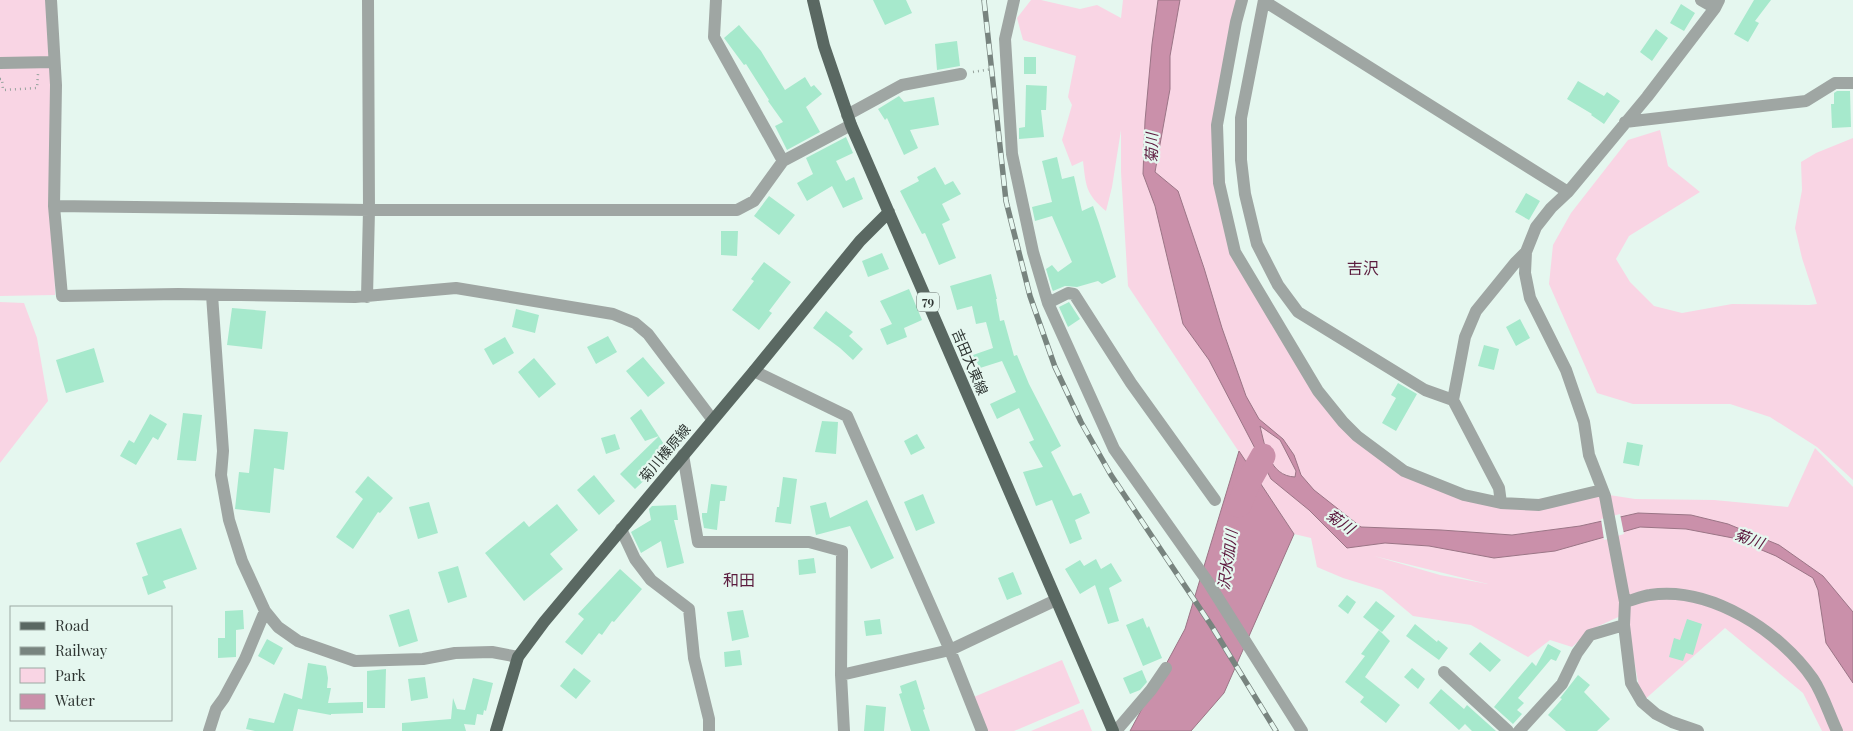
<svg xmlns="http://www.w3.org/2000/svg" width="1853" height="731" viewBox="0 0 1853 731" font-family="'Playfair Display','Noto Sans JP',serif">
  <rect width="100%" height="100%" fill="#e5f7ef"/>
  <path fill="#f9d5e4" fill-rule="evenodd" d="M0 0H49L55 295 0 296Z
    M1031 0H1041L1080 9 1097 5 1121 18 1123 0H1247L1217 125 1237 267 1358 442 1449 490 1506 503 1590 492 1635 499 1714 500 1788 507 1815 448 1853 487V731H1822L1803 693 1725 628 1642 702 1625 614 1592 629 1572 647 1550 640 1528 657 1471 625 1413 616 1382 590 1343 578 1317 567 1311 538 1294 534 1128 286 1121 172V130L1112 187 1106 211C1086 194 1086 187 1083 161L1072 166 1062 140 1072 105 1068 97 1076 56 1023 40 1017 18ZM1374 556 1488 584 1440 575Z
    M1660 130 1668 166 1700 192 1629 236 1616 259 1630 282 1654 306 1682 313 1732 304 1809 305 1817 304 1802 258 1795 228 1802 190 1801 162 1816 153 1853 138V480L1817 447 1770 417 1730 404H1633L1597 393 1549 284 1553 245 1571 213 1628 140Z
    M0 302 24 303 37 338 48 401 0 463Z
    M1062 660 1080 703 1014 731H983L969 699Z
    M1083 709 1092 731H1031Z"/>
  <path fill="#ca90aa" stroke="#9b7586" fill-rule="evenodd" d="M1158 0H1180L1170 56V89L1155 172 1178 191 1204 268 1222 328 1246 396 1259 419 1283 439 1294 455 1301 475 1314 490 1361 527 1441 530 1512 535 1580 526 1638 513 1691 515 1728 524 1779 545 1823 576 1853 612V683L1826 643 1818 590 1813 578 1776 556 1733 538 1686 529 1640 527 1555 551 1494 558 1429 546 1385 543 1347 548 1309 510 1271 479 1209 360 1183 324 1155 206 1143 174 1145 121 1152 44ZM1260 426 1280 440 1296 471 1295 477C1269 476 1265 446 1260 426Z
    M1239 451 1294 534 1224 693 1191 731H1130L1185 629Z"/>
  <path fill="#e5f7ef" d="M1620 514 1624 534 1604 540 1601 519Z"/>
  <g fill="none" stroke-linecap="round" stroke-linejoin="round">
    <path stroke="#ca90aa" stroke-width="25" d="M1239 505 1250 479 1263 456"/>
  </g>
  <path fill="#a6e9cc" d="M873 0H906L912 13 885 25Z
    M1754 0H1771L1755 21 1759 23 1748 42 1734 34Z
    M1681 4 1695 13 1684 31 1670 23Z
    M739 25 761 51 785 90 805 77 811 87 814 85 822 94 806 107 820 132 787 150 775 126 783 122 768 101 769 100 746 64 744 65 724 38Z
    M1656 29 1668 38 1652 61 1640 52Z
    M957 41 960 66 937 70 935 44Z
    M1024 57H1036V74H1024Z
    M1578 81 1604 96 1607 92 1620 101 1604 124 1591 115 1592 114 1567 99Z
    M1026 85 1047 86 1046 110H1041L1044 137 1019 139V128L1025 127Z
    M1837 91H1850L1851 127 1832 128 1831 104H1834V93Z
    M899 96 904 102 934 97 939 125 910 130 918 148 904 155 887 118 885 120 878 109Z
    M846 137 853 153 836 161 846 181 854 177 863 199 843 208 832 186 807 201 797 183 813 174 806 158Z
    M1057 157 1062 179 1074 176 1082 211 1093 206 1099 223 1116 277 1102 284 1098 281 1077 287 1065 286 1053 291 1052 289 1046 269 1052 265 1058 272 1072 262 1052 216 1035 221 1032 207 1052 202 1042 161Z
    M935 167 945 185 953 181 961 194 942 204 950 220 942 224 956 258 939 265 925 233 922 234 900 191 919 181 917 177Z
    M1526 193 1540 201 1529 220 1515 212Z
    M769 196 795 215 779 235 754 216Z
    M721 231H738L737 256 721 255Z
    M882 253 889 269 868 277 862 261Z
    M764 262 791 282 769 311 772 313 759 330 732 310 754 281 751 279Z
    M991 274 997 299H996L1000 321 1004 320 1014 356 1017 355 1029 384 1061 446 1051 452 1073 496 1081 493 1090 513 1075 520 1082 539 1070 544 1052 500 1036 506 1023 472 1043 467 1029 442 1034 440 1019 408 997 419 990 404 1016 392 1002 361 980 368 973 355 993 348 986 322 976 324 972 306 957 310 950 286Z
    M909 289 922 320 904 328 907 337 887 345 880 329 892 324 880 301Z
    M1069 302 1080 319 1068 327 1059 307Z
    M232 308 266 311 262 349 227 345Z
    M516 309 539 315 535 333 512 327Z
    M826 311 853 332 849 336 863 349 853 360 840 348 813 328Z
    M1520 319 1530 338 1516 346 1506 327Z
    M608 336 617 352 596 364 587 347Z
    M505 337 514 353 493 365 484 349Z
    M1484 345 1499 349 1494 370 1478 366Z
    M94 348 104 382 66 393 56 360Z
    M643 357 665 383 648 397 626 371Z
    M534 358 556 384 539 398 518 372Z
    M1398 383 1417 394 1396 431 1382 423 1396 398 1391 395Z
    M641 409 671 455 649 470 652 473 635 489 620 474 659 436 645 441 630 418Z
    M183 413 202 415 196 461 177 460Z
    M150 414 167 424 158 440 153 437 136 465 120 456 129 440 134 443Z
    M822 421 838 422 836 454 815 452Z
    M254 429 288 432 284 470 274 468 270 513 235 509 239 472 249 473Z
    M615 434 620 449 606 454 601 438Z
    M917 434 925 448 911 455 904 441Z
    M1627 442 1643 445 1639 466 1623 463Z
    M594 475 615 501 599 515 577 490Z
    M368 476 393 498 380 513 378 512 353 549 336 537 363 499 355 492Z
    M783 477 797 479 791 524 775 522 777 507H779Z
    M711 484 727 486 725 501H720L717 530 704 528 702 517V513H707Z
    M923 494 935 523 916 531 904 502Z
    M867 500 894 558 871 569 850 526 816 535 810 506 826 502 830 518Z
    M429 502 438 533 418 539 409 507Z
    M557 504 578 530 550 554 563 569 524 601 485 553 524 521 529 527Z
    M676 505 678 520H674L684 563 667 568 661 541 641 553 631 532 651 520 649 509 652 506Z
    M181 528 197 569 163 581 166 588 148 595 142 577 148 575 136 543Z
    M814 558 816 573 799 575 798 560Z
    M1096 559 1101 569 1111 563 1122 581 1109 588 1119 621 1108 624 1095 585 1080 594 1065 569 1080 560 1084 566Z
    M458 566 467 597 448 603 438 572Z
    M620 569 642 589 614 622 612 621 602 635 599 633 582 655 565 642 584 619 578 614Z
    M1013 572 1022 594 1007 600 998 578Z
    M1347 595 1356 602 1348 614 1338 606Z
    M1376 601 1395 616 1382 632 1363 617Z
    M409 609 418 641 399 647 389 615Z
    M243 610 244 629 236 630V657L218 658V638H225V611Z
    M743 610 749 637 732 641 727 612Z
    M1143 618 1147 628 1149 626 1162 658 1143 666 1126 625Z
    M880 619 882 634 866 636 864 621Z
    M1687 619 1702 624 1693 655 1686 653 1683 661 1669 657 1674 638 1680 640Z
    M1415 624 1437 642 1438 640 1448 648 1439 660 1406 636Z
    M1379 630 1390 641 1365 677 1400 705 1386 723 1360 702 1364 697 1345 682 1365 656 1361 654Z
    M267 639 283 648 274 665 258 656Z
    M1480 642 1501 660 1490 672 1469 654Z
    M1548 644 1561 651 1556 661 1551 659 1518 698 1524 703 1517 710 1522 714 1513 724 1494 707 1532 662 1536 666Z
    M740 650 742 665 725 667 724 652Z
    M308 663 326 666 328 678 327 688H331L328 703 363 702V713L331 714V715L298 709 293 731H255L246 729 249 718 274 723 284 693 302 699Z
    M574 668 591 681 576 699 560 686Z
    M1412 668 1425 679 1418 689 1404 677Z
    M386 669 385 708H367V671Z
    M1142 670 1147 682 1140 690 1130 694 1123 678Z
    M1578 675 1590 685 1584 692 1610 719 1597 731H1566L1548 715 1562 699 1560 698Z
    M425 677 428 698 411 701 408 679Z
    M473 678 493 683 486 711 484 710 483 715 477 714 475 725 464 724 466 731H402V723L451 719 453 698 457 709 465 710Z
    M916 680 925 709 923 710 930 731H911L899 694 902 693 900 686Z
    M1441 689 1464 709 1467 705 1496 731H1472L1465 724 1459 730 1429 703Z
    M866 705 886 707 884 731H864Z"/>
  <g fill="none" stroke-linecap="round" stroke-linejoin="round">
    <path stroke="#97a49e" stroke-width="2.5" stroke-dasharray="1 4" stroke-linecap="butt" d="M973 72 992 69 993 66
      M0 79H2L3 90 37 88 38 74"/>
    <path stroke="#9fa6a3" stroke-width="12" d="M51 0 56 85 54 206 62 296 178 294 355 297 456 288 613 314 635 323 648 334 712 419
      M716 0 714 37 783 161
      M1014 0 1005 39 1012 154 1033 252 1048 303 1114 449 1208 582 1302 731
      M1242 0 1236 22 1217 125 1219 183 1235 252 1318 391 1343 422 1357 436 1404 471 1464 495 1501 503
      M1264 0 1241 118V160L1245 194 1257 244 1278 285 1298 312 1425 390 1453 400
      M1701 0 1715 8
      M1264 1 1568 192
      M0 63 54 62
      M847 115 902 85 961 74
      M1625 122 1806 101 1835 83H1853
      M54 206 369 210H737L754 201 783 161 851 125
      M1526 252 1515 263 1476 311 1465 337 1453 400 1499 488 1501 503 1539 505 1602 490
      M212 295 223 451 221 475 229 520 242 561 265 611 278 627 298 641 355 661 423 659 455 653 492 652 518 657
      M367 297 369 210 368 0
      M1048 303 1068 293 1074 294 1131 383 1215 500
      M754 371 847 416 950 650 982 731
      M683 455 698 542H809L842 551 841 675 844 731
      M621 529 635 559 651 580 689 609 694 658 709 719V731
      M1625 602C1633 600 1642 596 1650 595 1710 586 1780 631 1813 679 1823 694 1829 714 1837 731
      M1444 672 1508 731
      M841 675 950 650 1056 600
      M209 731 216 709 224 698 245 659 265 611
      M1116 731 1151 690 1166 668
      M1519 731 1562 684 1577 653 1590 635 1624 625
      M1698 731 1672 722 1656 714 1642 702 1631 683 1624 625 1625 602 1605 496 1589 455 1584 422 1566 370 1530 298 1525 273 1526 252 1536 227 1551 208 1568 192 1647 97 1715 8 1719 0"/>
    <path stroke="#5a6862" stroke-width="12" d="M813 0 824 46 851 125 1113 731
      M496 731 518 657 544 622 754 371 860 241 889 212"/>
    <defs>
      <path id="rail" d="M984 0 1006 201 1030 296 1055 367 1081 422 1111 475 1211 625 1276 731"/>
    </defs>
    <use href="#rail" stroke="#78847f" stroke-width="5.5"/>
    <use href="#rail" stroke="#e5f7ef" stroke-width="4" stroke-dasharray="11" stroke-linecap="butt"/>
  </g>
  <g text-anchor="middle" stroke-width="4.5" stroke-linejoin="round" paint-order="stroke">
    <rect fill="#e5f7ef" stroke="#656f6b" stroke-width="1" x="917" y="292.5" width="22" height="19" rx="4"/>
    <g font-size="12" font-weight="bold" fill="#2e3532">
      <text x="928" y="306">79</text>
    </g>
    <g font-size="14" fill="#2e3532" stroke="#e5f7ef">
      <text transform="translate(970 362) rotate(67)" y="5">吉田大東線</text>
      <text transform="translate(665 453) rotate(-50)" y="5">菊川榛原線</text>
    </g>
    <g font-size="15" font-style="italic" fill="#5b163c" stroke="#e5f7ef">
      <text transform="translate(1152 148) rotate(-89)" y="5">菊川</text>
      <text transform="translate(1340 522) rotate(35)" y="5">菊川</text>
      <text transform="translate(1749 539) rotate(20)" y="5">菊川</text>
      <text transform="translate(1228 560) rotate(-82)" y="5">沢水加川</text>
    </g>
    <g font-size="16" fill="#5b1c3e" stroke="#e5f7ef">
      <text x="1363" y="274">吉沢</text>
      <text x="739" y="586">和田</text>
    </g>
  </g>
  <rect x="10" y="606" width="162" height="115" fill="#e5f7ef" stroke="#9ca9a3"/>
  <rect x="20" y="622" width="25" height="8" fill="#5a6862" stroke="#9ca9a3"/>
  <text x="55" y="631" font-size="15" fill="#2e3532">Road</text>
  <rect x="20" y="647" width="25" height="8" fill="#78847f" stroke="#9ca9a3"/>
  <text x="55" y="656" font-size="15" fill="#2e3532">Railway</text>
  <rect x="20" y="668" width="25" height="15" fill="#f9d5e4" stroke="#9ca9a3"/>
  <text x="55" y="681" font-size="15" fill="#2e3532">Park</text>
  <rect x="20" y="694" width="25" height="15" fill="#ca90aa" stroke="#9ca9a3"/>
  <text x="55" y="706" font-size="15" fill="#2e3532">Water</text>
</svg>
